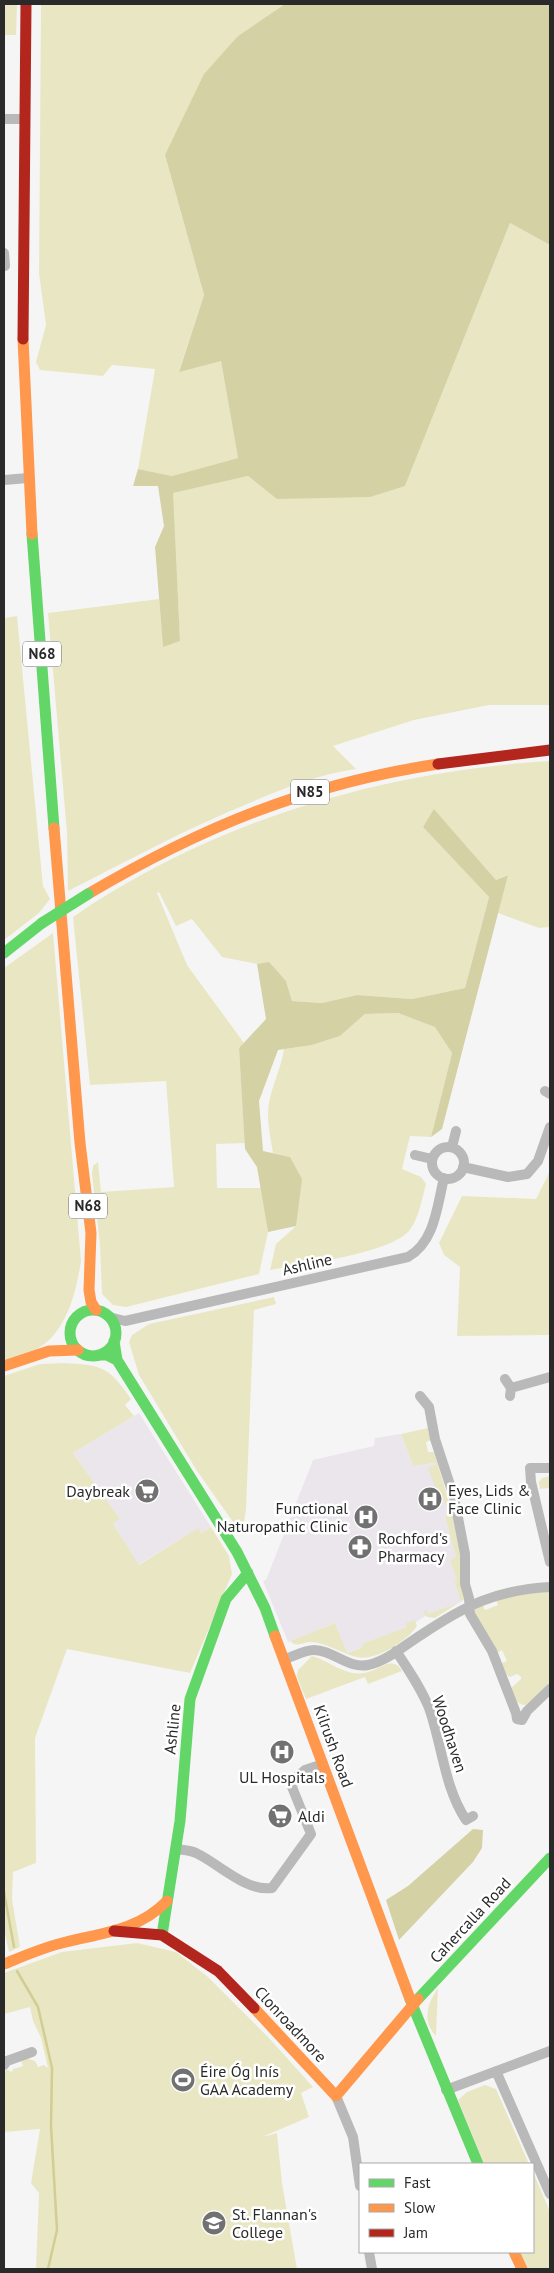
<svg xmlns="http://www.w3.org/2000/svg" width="554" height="2273" viewBox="0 0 554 2273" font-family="'PT Sans',sans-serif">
  <rect width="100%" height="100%" fill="#f6f5f6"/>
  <path fill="#eae6ec" d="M139 1413 211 1527 201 1533 197 1529 138 1565 113 1524 120 1519 73 1453Z
    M401 1434 413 1466 434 1463 449 1514 445 1516 457 1557 450 1560 458 1580 454 1582 461 1602 427 1615 408 1627 363 1644V1647L346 1653 335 1623 288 1642 263 1581 266 1580 313 1460 374 1446 375 1438Z"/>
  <path fill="#e9e7c3" d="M4 4H17L16 35H4Z
    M41 4H285L238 36 165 155 204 295 179 371 221 360 238 458 172 476 138 469 155 369 112 365 103 376 40 370 36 362 46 325 39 273Z
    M510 223 550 245V705H489L414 720 333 746 356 769C319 774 282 789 247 804 186 829 127 861 68 891L67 833 48 613 159 599 163 646 180 641 172 493 248 476 278 499 405 486Z
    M17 616 43 886 50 899 39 913 4 940V618Z
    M550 761V927L539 928 498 913 507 875 496 880 435 810 423 827 489 897 465 988 412 999 357 995 322 1003 292 1001 286 981 269 963 257 964 222 957 192 919 176 926 159 892 157 893 187 965 244 1043 239 1048 245 1143 216 1144 217 1188H261L268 1232 259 1274 126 1307 113 1305 102 1294 100 1245 92 1174 93 1166 98 1162 101 1192 174 1187 166 1081 90 1085 73 917C213 821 382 771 550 761Z
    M53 933 81 1261C76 1293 66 1336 33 1351 24 1355 14 1358 4 1361V968Z
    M398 1013 436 1027 452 1053 431 1137 410 1136 402 1169 421 1177 426 1184C422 1198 419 1219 409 1231 388 1254 303 1264 270 1270L276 1244 296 1226 290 1157 273 1153C271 1141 268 1127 268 1114 268 1092 281 1071 284 1049L312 1045 340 1036 365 1014Z
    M550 1171V1335L457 1336 460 1267 444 1255 439 1243 462 1196 536 1199Z
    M274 1297 276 1304 254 1310 246 1510 243 1528 238 1529 197 1471 139 1375 129 1342 132 1335 149 1324Z
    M64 1363C103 1365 109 1367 131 1399L125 1405 134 1416 73 1453 120 1519 113 1524 139 1565 198 1528 201 1533 211 1527 229 1556 232 1574 190 1673 67 1649 35 1738 36 1863 13 1872 12 1899 20 1947 9 1952 4 1929V1376L40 1364Z
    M428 1428 431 1440 426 1442 428 1452H434L458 1531 465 1599 435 1618 427 1617 423 1612 426 1610 428 1614 461 1602 454 1582 457 1580 450 1560 456 1557 445 1516 449 1514 443 1497 440 1498 428 1468 435 1465 434 1463 413 1466 401 1434Z
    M550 1476V1488L540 1489 539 1482 542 1478Z
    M550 1591V1685L526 1705C516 1705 514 1697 511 1688L521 1679V1677L517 1674 510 1677 507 1675 501 1663 507 1661 502 1650 497 1653 474 1612 476 1608 483 1605 485 1610 498 1605 496 1600 515 1595Z
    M415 1620 417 1626C407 1641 375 1662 356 1657 341 1653 327 1643 311 1642 304 1642 296 1648 290 1641L335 1623 347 1653 363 1647 362 1644 407 1627 406 1623Z
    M312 1656C330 1661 344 1676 364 1673 378 1671 393 1654 402 1671L368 1684 365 1677 306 1699 297 1677 298 1670Z
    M137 1943 176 1952 208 1977 270 2039 313 2087 301 2093 309 2117 262 2137 277 2133 282 2183 297 2269H36L39 2193 31 2183 40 2129 4 2132V2075L6 2069 12 2072 13 2069 23 2066 21 2060 26 2058 35 2061 38 2067 44 2065 48 2068 41 2038 33 2021 30 2007 4 2014V1973L62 1952Z
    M438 1988 436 2036C421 2020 428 2003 438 1988Z
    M485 2085 496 2089 529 2164H484L458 2100 467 2092Z
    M533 2172 550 2212V2269H528L520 2252H533Z"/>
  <path fill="#d4d1a4" d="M285 4H550V245L510 223 405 486 370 497 277 499 248 476 173 493 180 641 163 647 155 547 164 526 158 486H133L138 469 172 476 238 458 221 361 179 372 204 295 165 155 204 74 238 36Z
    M434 809 496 880 508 875 442 1129 431 1137 452 1053 435 1027 398 1013 365 1014 340 1036 312 1045 278 1050 259 1101 263 1151 290 1157 302 1179 296 1226 268 1232 257 1167 245 1149 239 1048 266 1019 257 964 269 962 286 981 292 1001 322 1003 357 995 412 999 465 988 489 897 423 827Z
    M473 1829 483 1830 482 1848 473 1862 399 1940 386 1900 408 1886Z"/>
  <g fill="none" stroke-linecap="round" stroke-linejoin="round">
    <path stroke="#d1cd93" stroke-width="2.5" d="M4 1892 14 1947
      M17 1971 38 2007 52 2068 51 2126 57 2230 48 2269"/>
    <path stroke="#bab9ba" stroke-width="10" d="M4 119H25
      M4 253 5 266
      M4 480 28 478
      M545 1091 550 1094
      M452 1147 456 1131
      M432 1163a16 16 0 1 1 32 0a16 16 0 1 1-32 0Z
      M415 1155 432 1159
      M463 1167 508 1177 527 1174 538 1161 550 1127
      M109 1317 125 1321 408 1257C435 1242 437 1206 444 1178
      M505 1379 511 1388 510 1396
      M511 1388 550 1377
      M420 1396 429 1407 435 1439 454 1497 465 1554V1584L469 1598 470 1614 492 1651 516 1713 517 1719 522 1720 527 1711 550 1689
      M550 1468H530L531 1482 550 1562
      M396 1651C408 1669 421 1688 429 1708 442 1744 444 1787 466 1820L473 1816
      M285 1659C294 1656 305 1650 314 1650 333 1650 348 1669 368 1665 387 1661 405 1645 421 1635 466 1605 496 1590 550 1587
      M177 1849C182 1850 190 1850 196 1853 218 1863 246 1892 272 1888L311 1834 292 1787 294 1779 305 1770 323 1764
      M4 2065 7 2061 32 2052
      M496 2071 550 2194
      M446 2090 550 2051
      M336 2096 353 2137 360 2186
      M369 2252 372 2269"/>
    <path stroke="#63d668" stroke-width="11" d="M32 534 54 828
      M4 953 42 923
      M70 1333a23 23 0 1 1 46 0a23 23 0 1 1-46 0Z
      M114 1341 117 1360 237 1552 265 1608 275 1636
      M98 1355H107L117 1360
      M162 1935 180 1821 190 1699 226 1599 248 1573
      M410 1999 478 2164
      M418 1999 550 1858"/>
    <path stroke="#ff974d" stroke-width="11" d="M23 339 32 534
      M54 828 80 1143 91 1233 89 1290 91 1302 96 1310
      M88 894C202 827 306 784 438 764
      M4 1366 49 1351 78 1350
      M275 1636 410 1999
      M4 1964C24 1956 44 1947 66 1942 103 1933 139 1930 167 1901
      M254 2008 336 2096 418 1999
      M514 2252 522 2269"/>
    <path stroke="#b3261e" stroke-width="11" d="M23 339 26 4
      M438 764 550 750
      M114 1931 162 1935 218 1971 254 2008"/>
    <path stroke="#63d668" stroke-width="11" d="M42 923 88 894"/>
  </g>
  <defs>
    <symbol id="supermarket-disc" viewBox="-11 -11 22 22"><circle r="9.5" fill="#717172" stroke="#fff"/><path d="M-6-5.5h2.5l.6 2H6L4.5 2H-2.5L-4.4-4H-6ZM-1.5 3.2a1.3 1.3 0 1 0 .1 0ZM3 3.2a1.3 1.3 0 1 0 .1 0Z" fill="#fff"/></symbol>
    <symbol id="hospital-disc" viewBox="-11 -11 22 22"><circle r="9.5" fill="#717172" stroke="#fff"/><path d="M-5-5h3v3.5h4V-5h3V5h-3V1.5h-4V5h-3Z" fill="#fff"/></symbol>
    <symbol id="pharmacy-disc" viewBox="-11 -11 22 22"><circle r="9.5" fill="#717172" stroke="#fff"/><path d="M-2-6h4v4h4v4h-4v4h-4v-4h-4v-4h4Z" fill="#fff"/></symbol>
    <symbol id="stadium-disc" viewBox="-11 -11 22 22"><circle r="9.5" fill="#717172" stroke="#fff"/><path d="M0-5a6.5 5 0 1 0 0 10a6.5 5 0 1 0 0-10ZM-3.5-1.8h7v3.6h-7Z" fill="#fff"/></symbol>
    <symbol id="school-disc" viewBox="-11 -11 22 22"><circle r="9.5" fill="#717172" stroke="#fff"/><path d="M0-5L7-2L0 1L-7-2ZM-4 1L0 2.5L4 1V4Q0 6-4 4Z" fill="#fff"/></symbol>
  </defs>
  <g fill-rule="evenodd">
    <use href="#supermarket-disc" x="133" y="1477" width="28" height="28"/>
    <use href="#hospital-disc" x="416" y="1485" width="28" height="28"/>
    <use href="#hospital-disc" x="352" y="1503" width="28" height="28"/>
    <use href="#pharmacy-disc" x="346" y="1533" width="28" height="28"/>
    <use href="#hospital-disc" x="268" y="1738" width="28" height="28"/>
    <use href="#supermarket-disc" x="266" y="1802" width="28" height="28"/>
    <use href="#stadium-disc" x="169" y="2066" width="28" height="28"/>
    <use href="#school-disc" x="200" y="2209" width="28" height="28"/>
  </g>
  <g text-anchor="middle" stroke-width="5" stroke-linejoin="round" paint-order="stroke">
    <g fill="#fff" stroke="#6a6a6b" stroke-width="1">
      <rect x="23" y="641.5" width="38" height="25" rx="4"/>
      <rect x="291" y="779.5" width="38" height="25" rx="4"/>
      <rect x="69" y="1193.5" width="38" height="25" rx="4"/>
    </g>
    <g font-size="15" font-weight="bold" fill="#2a2a2b">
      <text x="42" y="659">N68</text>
      <text x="310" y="797">N85</text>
      <text x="88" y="1211">N68</text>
    </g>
    <g font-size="16" fill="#2a2a2b" stroke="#fff">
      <text transform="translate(307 1264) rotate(-13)" y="6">Ashline</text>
      <text transform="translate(172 1729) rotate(-84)" y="6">Ashline</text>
      <text transform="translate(450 1734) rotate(72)" y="6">Woodhaven</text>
      <text transform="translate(334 1746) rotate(70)" y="6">Kilrush Road</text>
      <text transform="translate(470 1920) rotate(-47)" y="6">Cahercalla Road</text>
      <text transform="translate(291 2024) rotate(47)" y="6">Clonroadmore</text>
    </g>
    <g font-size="16" fill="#2a2a2b" stroke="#fff" text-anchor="start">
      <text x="448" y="1496">Eyes, Lids &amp;<tspan x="448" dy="18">Face Clinic</tspan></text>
      <text x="130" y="1497" text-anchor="end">Daybreak</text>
      <text x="348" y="1514" text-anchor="end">Functional<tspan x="348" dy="18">Naturopathic Clinic</tspan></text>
      <text x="378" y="1544">Rochford's<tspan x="378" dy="18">Pharmacy</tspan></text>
      <text x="282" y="1783" text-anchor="middle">UL Hospitals</text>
      <text x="298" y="1822">Aldi</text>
      <text x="200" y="2077">Éire Óg Inís<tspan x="200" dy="18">GAA Academy</tspan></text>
      <text x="232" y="2220">St. Flannan's<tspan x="232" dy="18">College</tspan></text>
    </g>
  </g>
  <rect width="554" height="2273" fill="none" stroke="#2a2a2b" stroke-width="10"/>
  <rect x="359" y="2163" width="175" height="90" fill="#ffffff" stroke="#aaaaaa"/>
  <rect x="369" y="2179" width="25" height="8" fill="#63d668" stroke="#aaaaaa"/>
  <text x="404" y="2188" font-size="15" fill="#2a2a2b">Fast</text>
  <rect x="369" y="2204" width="25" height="8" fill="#ff974d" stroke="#aaaaaa"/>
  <text x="404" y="2213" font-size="15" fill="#2a2a2b">Slow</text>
  <rect x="369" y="2229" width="25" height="8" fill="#b3261e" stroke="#aaaaaa"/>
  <text x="404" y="2238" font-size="15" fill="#2a2a2b">Jam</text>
</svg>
